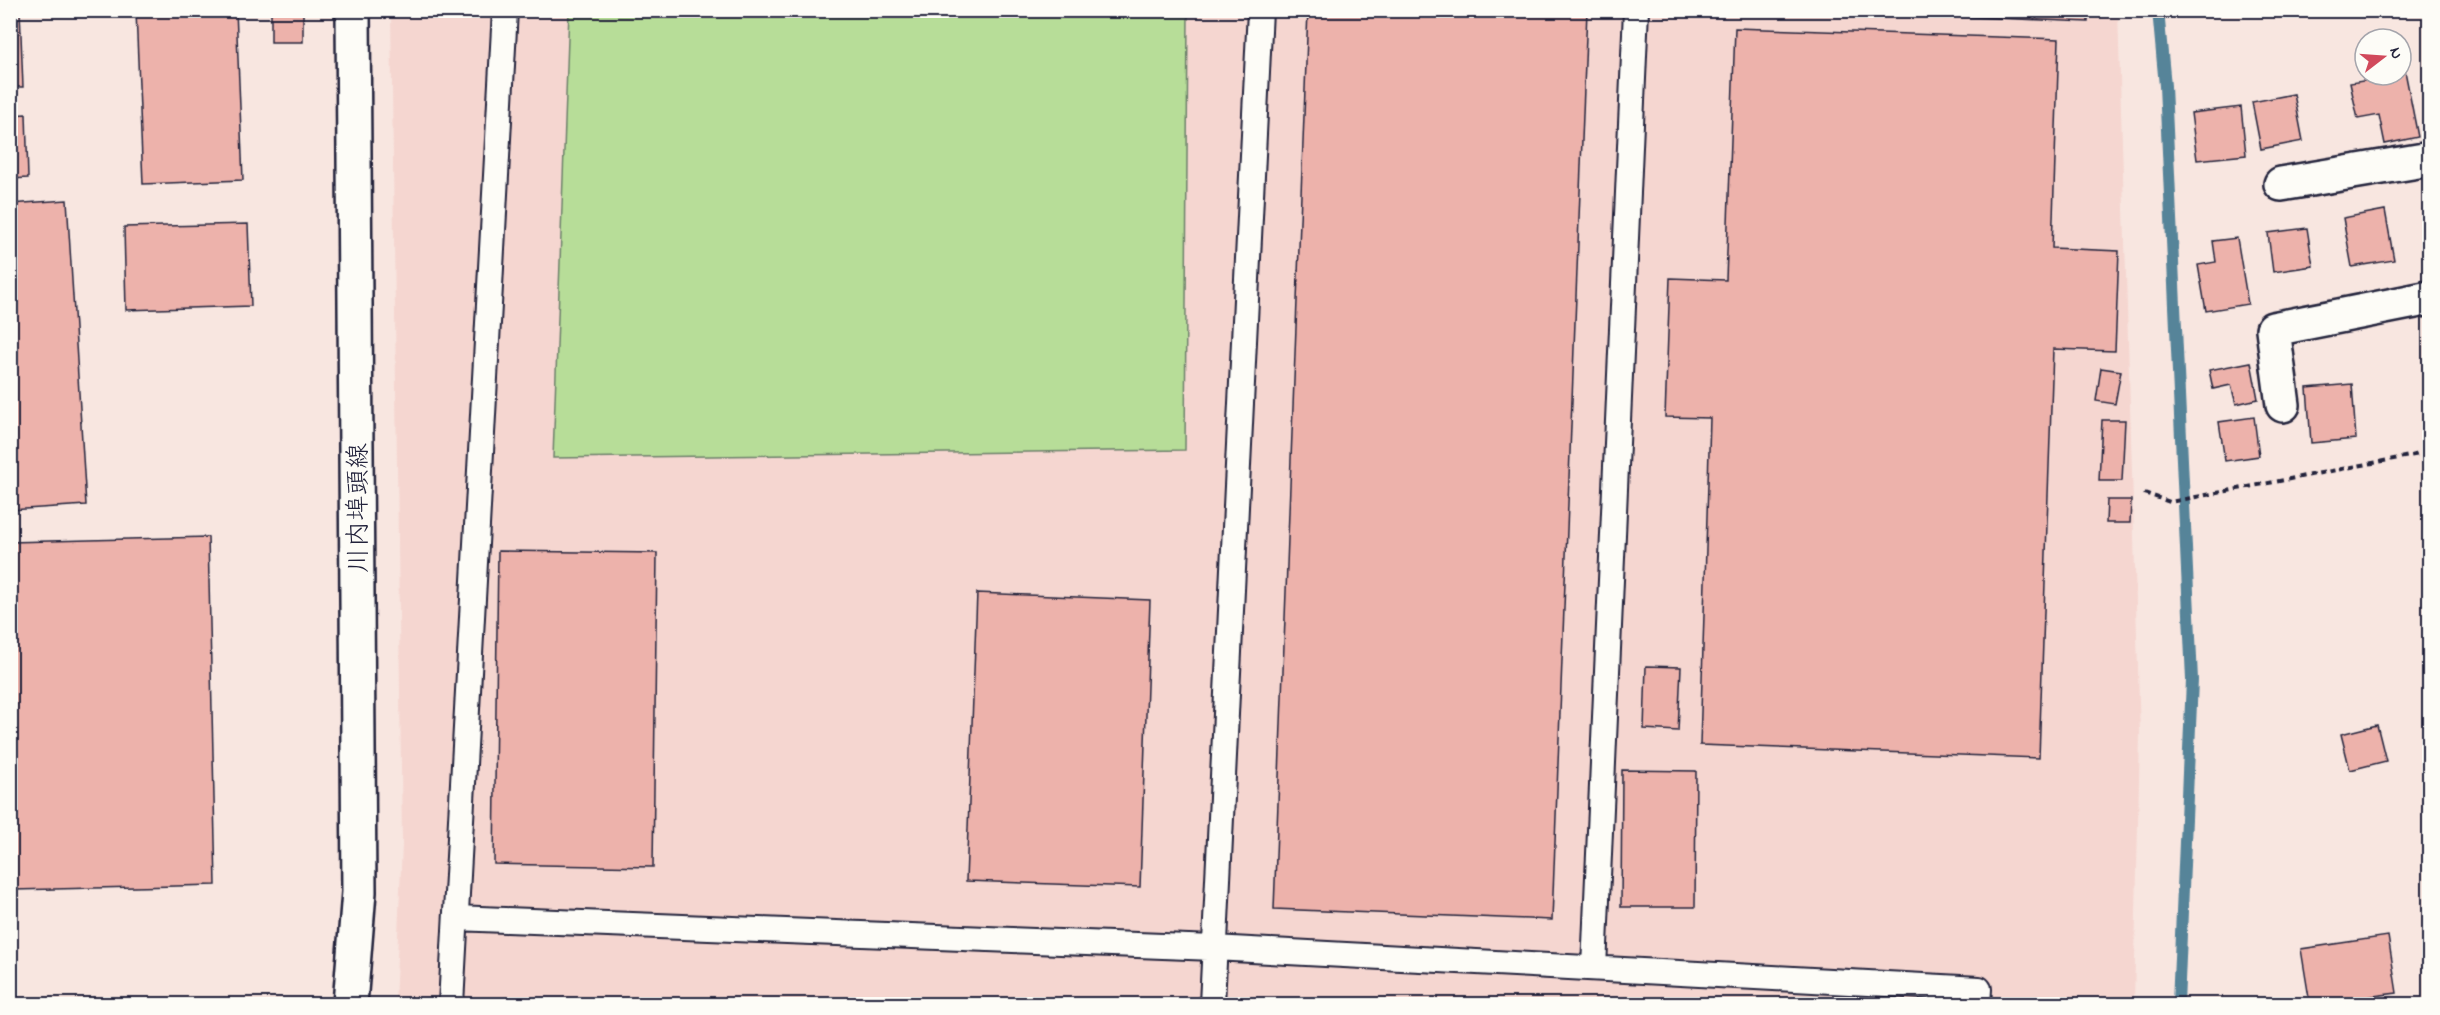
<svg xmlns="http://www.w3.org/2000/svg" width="2440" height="1015" viewBox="0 0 2440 1015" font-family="'Indie Flower','Klee One',sans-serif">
  <rect width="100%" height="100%" fill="#f8e6e0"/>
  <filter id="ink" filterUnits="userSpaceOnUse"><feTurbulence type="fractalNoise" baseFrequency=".0167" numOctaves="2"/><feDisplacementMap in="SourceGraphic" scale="12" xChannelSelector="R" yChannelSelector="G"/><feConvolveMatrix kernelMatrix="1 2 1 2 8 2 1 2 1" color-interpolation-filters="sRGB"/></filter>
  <g filter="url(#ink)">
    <path fill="#f5d6d0" d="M391 11H2118L2140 734 2134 1004H395L402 844Z"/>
    <path fill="#b7dd98" stroke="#6c806a" stroke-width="1.5" d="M569 11H1188L1185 450 553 458Z"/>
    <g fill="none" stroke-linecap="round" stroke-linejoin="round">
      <path stroke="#568499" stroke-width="12" d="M2158 10 2165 86 2192 680 2178 1004"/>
    </g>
    <path fill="#edb2ab" stroke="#22223b" stroke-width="1.5" d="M10 10H20L23 87H10Z
      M236 10 243 180 143 184 136 11Z
      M271 10H303V42H271Z
      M1308 10H1587L1552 920 1274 909Z
      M1814 10H2088V22Z
      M1735 28 2059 39 2052 248 2119 251 2115 351 2053 349 2039 758 1700 745 1710 418 1665 417 1670 278 1726 280Z
      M2405 71 2418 137 2385 144 2379 115 2358 119 2350 83 2401 75Z
      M2294 94 2303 141 2261 149 2252 102Z
      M2241 107 2246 155 2197 160 2191 113Z
      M26 114 28 178 10 179V115Z
      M67 200 86 505 10 510V204Z
      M2385 210 2394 260 2352 267 2343 218Z
      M248 224 251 306 126 310 124 227Z
      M2307 228 2313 266 2273 272 2268 233Z
      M2237 238 2248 304 2206 311 2198 265 2216 262 2213 241Z
      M2251 362 2258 399 2236 404 2231 385 2213 389 2209 370Z
      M2101 368 2121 371 2115 404 2096 401Z
      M2352 384 2356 439 2311 443 2307 388Z
      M2254 417 2259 456 2225 461 2219 422Z
      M2102 420H2125L2122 481H2099Z
      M2107 500H2131L2130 523H2106Z
      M208 537 216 885 14 890 10 542Z
      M498 551 657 553 653 867 494 864Z
      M977 593 1150 600 1140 887 966 881Z
      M1646 666 1681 667 1678 731 1644 729Z
      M2377 725 2386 761 2350 770 2341 734Z
      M1622 770 1696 771 1695 907H1621Z
      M2388 936 2397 993 2310 1004 2301 949Z"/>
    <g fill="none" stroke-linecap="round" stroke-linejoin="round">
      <defs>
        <path id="lane" d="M456 918 1214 948 1979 989 1978 1004
          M1594 968 1636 10
          M451 1004 505 10
          M1212 1004 1260 10"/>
        <path id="street" d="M2281 184 2430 159
          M2283 405 2273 329 2430 298"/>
        <path id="secondary" d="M350 1004 359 892 353 10"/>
      </defs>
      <use href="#lane" stroke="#22223b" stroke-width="28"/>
      <use href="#street" stroke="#22223b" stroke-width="38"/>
      <use href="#secondary" stroke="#22223b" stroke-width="38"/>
      <path stroke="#22223b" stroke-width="4" stroke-dasharray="6 4.5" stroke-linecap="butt" d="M2144 493 2170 502 2430 452"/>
      <use href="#lane" stroke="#fdfcf7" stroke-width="24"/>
      <use href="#street" stroke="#fdfcf7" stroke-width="33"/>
      <use href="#secondary" stroke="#fdfcf7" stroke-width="33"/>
    </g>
  </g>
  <g text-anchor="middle" stroke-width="4.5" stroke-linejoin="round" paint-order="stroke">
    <g font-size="26" fill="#22223b" stroke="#fdfcf7">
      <text transform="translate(357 508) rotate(-90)" y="9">川内埠頭線</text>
    </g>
  </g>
  <rect width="2440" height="1015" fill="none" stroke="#fdfcf7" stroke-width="36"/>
  <rect x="18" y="18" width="2404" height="979" fill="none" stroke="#22223b" stroke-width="2" filter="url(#ink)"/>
  <g transform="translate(2383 57) rotate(73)"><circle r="28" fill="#fdfcf7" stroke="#a5a5ac" stroke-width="1.5"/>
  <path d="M0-4.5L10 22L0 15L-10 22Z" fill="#d1495b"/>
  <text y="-9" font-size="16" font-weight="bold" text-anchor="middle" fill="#22223b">N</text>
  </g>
</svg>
